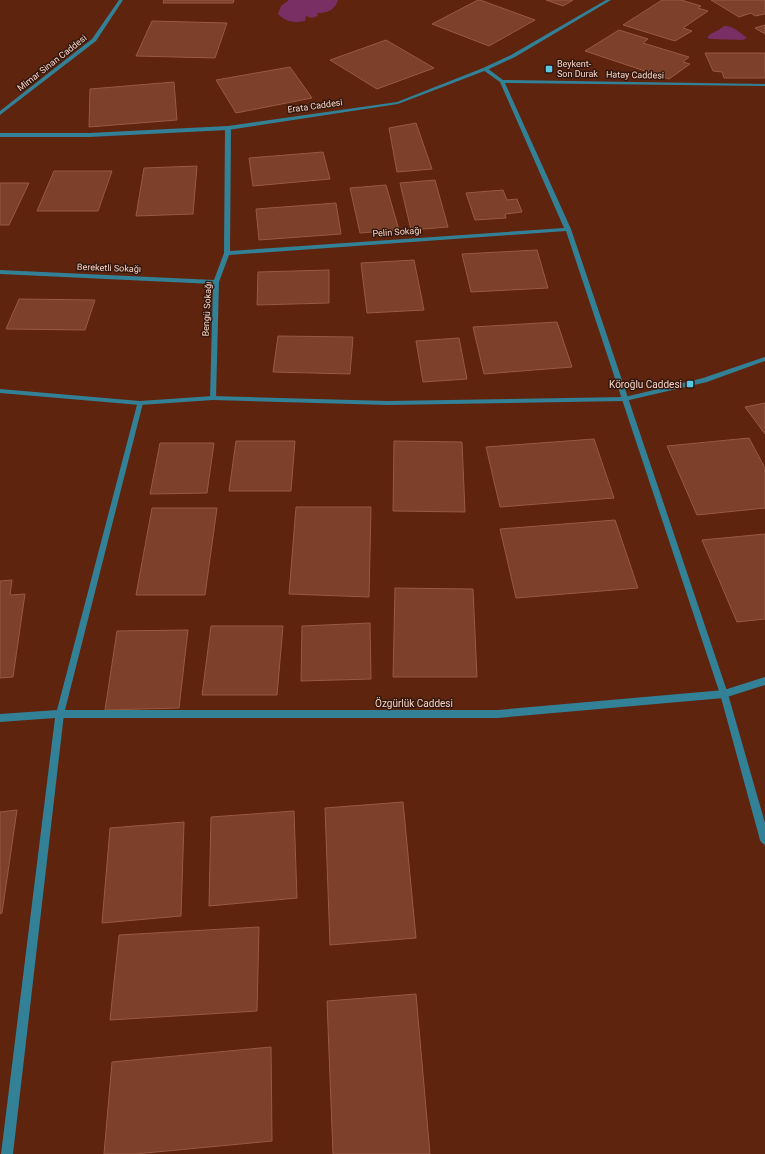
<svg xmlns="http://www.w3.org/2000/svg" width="765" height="1154" viewBox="0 0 765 1154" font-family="Roboto,sans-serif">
  <rect width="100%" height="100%" fill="#5e240e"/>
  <path fill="#792e64" d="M289 0H337L338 1C333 11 328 13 317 13L318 16 312 18 306 16 305 21C294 23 286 22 278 14L281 6Z
    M724 26C732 25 741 33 747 38L743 40 711 39 707 38C710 32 719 31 724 26Z"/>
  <path fill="#7d402a" stroke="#995943" d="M164 0H234L233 3H163Z
    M478 0H480L535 20 489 46 432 24Z
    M546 0H573L563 6Z
    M662 0H681L701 6 698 8 708 11 683 28 692 31 675 41 623 25Z
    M711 0H765V14L755 16 751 13 739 17Z
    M152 21 227 23 215 58 136 56Z
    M765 25V34L755 28Z
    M619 30 648 39 643 43 689 57 683 62 690 64 669 79 585 51Z
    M386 40 434 68 377 89 330 60Z
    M705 53H765V78H724L722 72 713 71Z
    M290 67 312 98 236 113 216 80Z
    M174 82 177 120 89 127 90 89Z
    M416 123 432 169 397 172 389 128Z
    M323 152 330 179 253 186 249 158Z
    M197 166 193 214 136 216 144 168Z
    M54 171H112L98 211H37Z
    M435 180 448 227 411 230 400 183Z
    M0 183H29L9 225H0Z
    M386 185 399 230 360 233 350 188Z
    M503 190 507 200 517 199 522 212 505 214 506 218 475 220 466 193Z
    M336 203 341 234 259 240 256 209Z
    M537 250 548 288 471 292 462 254Z
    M414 260 424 310 367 313 361 263Z
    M329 270V303L257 305 258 272Z
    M19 299 95 300 85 330 6 329Z
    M557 322 572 367 484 374 473 327Z
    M278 336 353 337 350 374 273 372Z
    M459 338 467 379 423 382 416 341Z
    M765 403V434L745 407Z
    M749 438 765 468V508L697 515 667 446Z
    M594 439 614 498 500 507 486 447Z
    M236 441H295L291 491H229Z
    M394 441 462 442 465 512 393 511Z
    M160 443H214L207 493 150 494Z
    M296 507H371L369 597 289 594Z
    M152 508H217L205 595H136Z
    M615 520 638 588 516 598 500 529Z
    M765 534V619L737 622 702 540Z
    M12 580 10 595 25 594 13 677 0 678V581Z
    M395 588 473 589 477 677H393Z
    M370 623 371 679 301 681 302 626Z
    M211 626H283L277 695H202Z
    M188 630 179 708 105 710 117 631Z
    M403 802 416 938 330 945 325 808Z
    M17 810 2 913 0 914V812Z
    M294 811 297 898 209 906 211 817Z
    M184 822 181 916 102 923 110 828Z
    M259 927 257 1011 110 1020 119 935Z
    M416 994 430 1154H333L327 1001Z
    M271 1047 272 1141 135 1154H104L112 1062Z"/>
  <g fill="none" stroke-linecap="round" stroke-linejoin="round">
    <path fill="#328197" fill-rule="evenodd" d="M483 68H487L503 80 765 84V86L505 83 571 229 728 694 765 823V845L762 843 760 840 720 694 566 231 229 255 219 282 216 398 213 400 210 398 213 284 0 274V270L214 280 224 253 225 128 228 126 231 128 230 251 564 228 500 82 483 70Z
      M138 401H140L143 403 64 714 13 1154H1L55 718 0 722V714L57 710Z"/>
    <path fill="#328197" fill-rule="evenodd" d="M119 0H123L96 41 0 115V111L92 39Z
      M606 0H611L515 57 487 70 398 104 228 130 89 137H0V133H89L228 126 397 102 483 68 511 55Z
      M765 357V361L707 382 625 401 388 405 213 400 140 405 0 393V389L140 401 213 396 388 401 625 397 703 378Z
      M765 677V685L724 698 498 718H60L57 717 56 714 57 711 60 710H498L724 690Z"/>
  </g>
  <g fill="#5bc7e7" stroke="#32180e" stroke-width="1.5">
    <rect x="545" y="65" width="8" height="8" rx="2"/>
    <rect x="686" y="380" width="8" height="8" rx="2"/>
  </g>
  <g text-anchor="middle" stroke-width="3" stroke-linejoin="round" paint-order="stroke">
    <g font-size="9" fill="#f8d3c6" stroke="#32180e">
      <text transform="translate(52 63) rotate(-38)" y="3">Mimar Sinan Caddesi</text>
      <text transform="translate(635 75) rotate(1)" y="3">Hatay Caddesi</text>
      <text transform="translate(315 106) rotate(-8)" y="3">Erata Caddesi</text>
      <text transform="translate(397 232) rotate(-4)" y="3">Pelin Sokağı</text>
      <text transform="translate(109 268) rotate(2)" y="3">Bereketli Sokağı</text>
      <text transform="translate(207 309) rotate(-87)" y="3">Bengü Sokağı</text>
    </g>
    <g font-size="9" fill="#f8d3c6" stroke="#32180e" text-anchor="start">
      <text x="557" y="67">Beykent-<tspan x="557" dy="10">Son Durak</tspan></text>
    </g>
    <g font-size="10" fill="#f8d3c6" stroke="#32180e" text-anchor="end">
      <text x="682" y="388">Köroğlu Caddesi</text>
    </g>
    <g font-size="10" fill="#f8d3c6" stroke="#32180e">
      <text x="414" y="707">Özgürlük Caddesi</text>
    </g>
  </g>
</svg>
